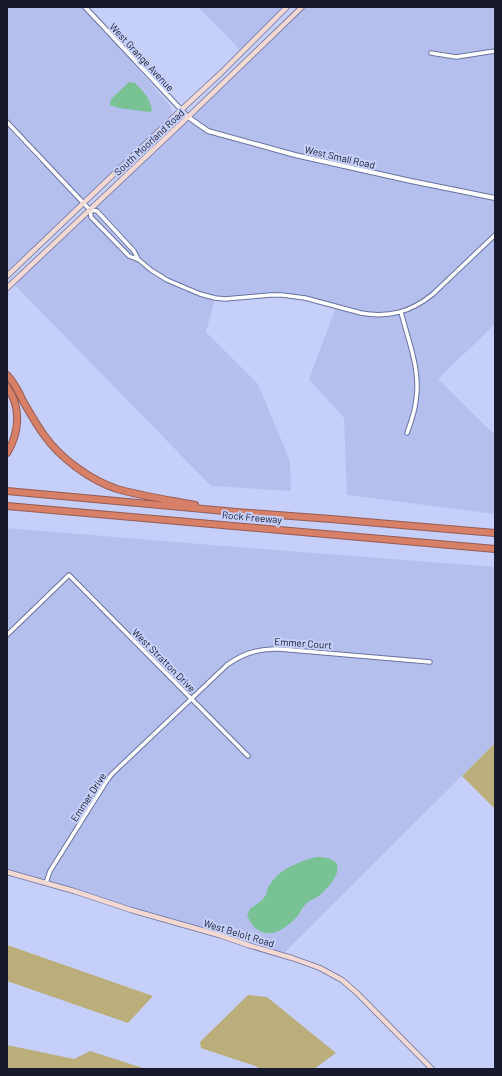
<svg xmlns="http://www.w3.org/2000/svg" width="502" height="1076" viewBox="0 0 502 1076" font-family="Barlow,sans-serif">
  <rect width="100%" height="100%" fill="#c6cff9"/>
  <path fill="#b5bfed" d="M7 7H83L109 35 170 106 172 111 170 117 7 272V127L40 163 45 158 7 119Z
    M198 7H287L242 52Z
    M302 7H495V324L438 379 495 435V514L347 495 344 418 309 379 336 307 294 296 215 298 206 332 258 384 290 461 291 491 211 486 13 283Z
    M7 528 224 546 495 567V743L282 955 7 872Z"/>
  <path fill="#bbae7a" d="M495 743V809L462 776Z
    M7 945 153 996 128 1023 7 981Z
    M248 995 267 997 336 1053 314 1069H258V1067L201 1048 200 1042Z
    M7 1045 74 1059 90 1051 146 1069H7Z"/>
  <path fill="#78c294" d="M129 82 135 83C143 91 151 99 152 111L149 112 119 108 110 105 111 99Z
    M316 857C351 857 337 880 320 895 315 899 310 900 307 903 301 908 299 916 294 920 290 924 280 931 276 932 273 933 269 933 267 933 256 931 251 925 247 915L250 909C256 905 262 901 266 895 267 892 267 888 269 886 279 869 298 862 316 857Z"/>
  <g fill="none" stroke-linecap="round" stroke-linejoin="round">
    <defs>
      <path id="minor" d="M431 53 456 57 495 51
        M7 122 90 210
        M90 210 91 217 129 256 139 260 151 270 167 280 200 294 215 298 225 299 270 295H282L305 298 361 313C389 318 411 312 433 294L495 235
        M90 210 97 211 134 251 138 259
        M401 312C408 340 421 370 416 400 415 412 411 422 407 433
        M7 635 69 575 248 756
        M46 883 50 871 62 852 106 782 112 774 227 665C243 653 259 648 279 649L430 662"/>
      <path id="tertiary" d="M85 7 188 117 208 131 295 155 411 181 495 198"/>
      <path id="secondary" d="M7 276 181 110 222 72 287 7
        M7 288 188 117 302 7
        M7 872 74 891 131 910 219 935 248 945 292 958 320 968 342 980 357 993 432 1069"/>
      <path id="motorway" d="M7 375C14 382 19 392 23 401 30 413 36 424 44 435 60 458 90 480 117 489 142 496 169 500 195 505
        M7 387C22 407 19 434 7 453
        M7 491 236 512 331 519 495 533
        M7 506 495 549"/>
    </defs>
    <use href="#minor" stroke="#6972a1" stroke-width="5.5"/>
    <use href="#tertiary" stroke="#6972a1" stroke-width="6"/>
    <use href="#secondary" stroke="#6972a1" stroke-width="6"/>
    <use href="#motorway" stroke="#945c53" stroke-width="8"/>
    <use href="#minor" stroke="#fff" stroke-width="3.5"/>
    <use href="#tertiary" stroke="#fff" stroke-width="4"/>
    <use href="#secondary" stroke="#f3d9d1" stroke-width="4.5"/>
    <use href="#motorway" stroke="#d77f67" stroke-width="6"/>
  </g>
  <g text-anchor="middle" stroke-width="4" stroke-linejoin="round" paint-order="stroke">
    <g font-size="10" fill="#171a2d" stroke="#c6cff9">
      <text transform="translate(142 57) rotate(47)" y="4">West Grange Avenue</text>
      <text transform="translate(149 142) rotate(-43)" y="4">South Moorland Road</text>
      <text transform="translate(340 157) rotate(13)" y="4">West Small Road</text>
      <text transform="translate(252 517) rotate(5)" y="4">Rock Freeway</text>
      <text transform="translate(303 643) rotate(4)" y="4">Emmer Court</text>
      <text transform="translate(164 660) rotate(45)" y="4">West Stratton Drive</text>
      <text transform="translate(88 797) rotate(-57)" y="4">Emmer Drive</text>
      <text transform="translate(239 933) rotate(17)" y="4">West Beloit Road</text>
    </g>
  </g>
  <rect width="502" height="1076" fill="none" stroke="#171a2d" stroke-width="16"/>
</svg>
